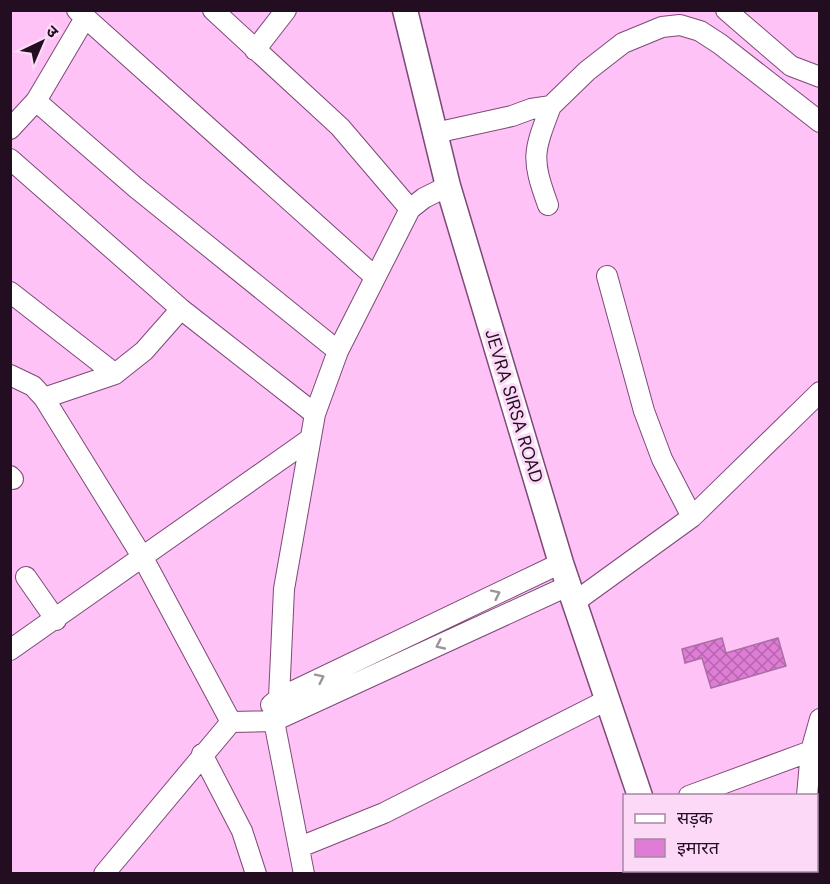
<svg xmlns="http://www.w3.org/2000/svg" width="830" height="884" viewBox="0 0 830 884" font-family="'DM Sans','Noto Sans Devanagari',sans-serif">
  <defs>
    <pattern id="building-cross-hatch" width="8" height="8" patternUnits="userSpaceOnUse" patternTransform="scale(1.5)"><rect width="8" height="8" fill="#df7dd6"/><path d="M0 0l8 8M0 8l8-8" fill="none" stroke="#b465ad"/></pattern>
  </defs>
  <rect width="100%" height="100%" fill="#fec2f7"/>
  <path fill="url(#building-cross-hatch)" stroke="#a770a1" stroke-width="1.5" d="M722 638 726 653 778 638 786 666 711 688 702 658 685 663 682 649Z"/>
  <g fill="none" stroke-linecap="round" stroke-linejoin="round">
    <defs>
      <path id="minor" d="M77 10 375 277
        M213 10 340 127 410 209
        M726 10 791 66 820 77
        M255 50 286 10
        M36 101 135 187 338 351
        M10 129 36 101 85 18
        M435 133 512 116 531 109 551 106 587 71 623 43 662 27 680 25 700 31 720 44 820 122
        M10 159 181 309 315 414
        M548 205C531 158 533 153 551 106
        M607 276 644 411 662 459 692 517
        M10 292 115 374
        M10 375 33 386 44 398 143 558 231 722
        M44 398 115 374 144 351 181 309
        M10 476 13 479
        M26 577 56 620
        M576 601 692 517 820 392
        M10 650 310 439
        M271 705 279 698 561 563
        M202 754 242 831 256 874
        M689 796 811 751
        M807 796 811 751 820 719
        M300 847 384 813 607 700
        M104 874 231 722 274 721 570 585
        M304 874 274 721 279 698 284 589 315 414 338 351 410 209 424 198 448 186
        M801 874V870"/>
      <path id="tertiary" d="M405 10 448 186 561 563 640 796
        M662 870 663 874"/>
    </defs>
    <use href="#minor" stroke="#7d4978" stroke-width="22"/>
    <use href="#tertiary" stroke="#7d4978" stroke-width="27"/>
    <use href="#minor" stroke="#fff" stroke-width="20"/>
    <use href="#tertiary" stroke="#fff" stroke-width="24"/>
  </g>
  <defs><path id="oneway-chevron" d="M-2-3.5L2.5 0L-2 3.5" fill="none" stroke-width="1.6" stroke-linecap="round" stroke-linejoin="round" transform="scale(1.5)"/></defs>
  <g stroke="#9c939b">
    <use href="#oneway-chevron" transform="translate(496 594) rotate(-26)"/>
    <use href="#oneway-chevron" transform="translate(440 645) rotate(155)"/>
    <use href="#oneway-chevron" transform="translate(320 678) rotate(-26)"/>
  </g>
  <g text-anchor="middle" stroke-width="6" stroke-linejoin="round" paint-order="stroke">
    <g font-size="18" fill="#230e21" stroke="#fdd9f8">
      <text transform="translate(514 406) rotate(73)" y="6">JEVRA SIRSA ROAD</text>
    </g>
  </g>
  <rect width="830" height="884" fill="none" stroke="#230e21" stroke-width="24"/>
  <rect x="623" y="794" width="195" height="78" fill="#fdd9f8" stroke="#a688a2" stroke-width="1.5"/>
  <rect x="635" y="814" width="30" height="9" fill="#ffffff" stroke="#a688a2" stroke-width="1.5"/>
  <text x="677" y="824" font-size="18" fill="#230e21">सड़क</text>
  <rect x="635" y="839" width="30" height="18" fill="#df7dd6" stroke="#a688a2" stroke-width="1.5"/>
  <text x="677" y="854" font-size="18" fill="#230e21">इमारत</text>
  <g transform="translate(42 42) rotate(44)" stroke="#fdd9f8" stroke-width="4.5" paint-order="stroke">
  <path d="M0-4.5L10 22L0 15L-10 22Z" fill="#230e21"/>
  <text y="-9" font-size="16" font-weight="bold" text-anchor="middle" fill="#230e21">उ</text>
  </g>
</svg>
